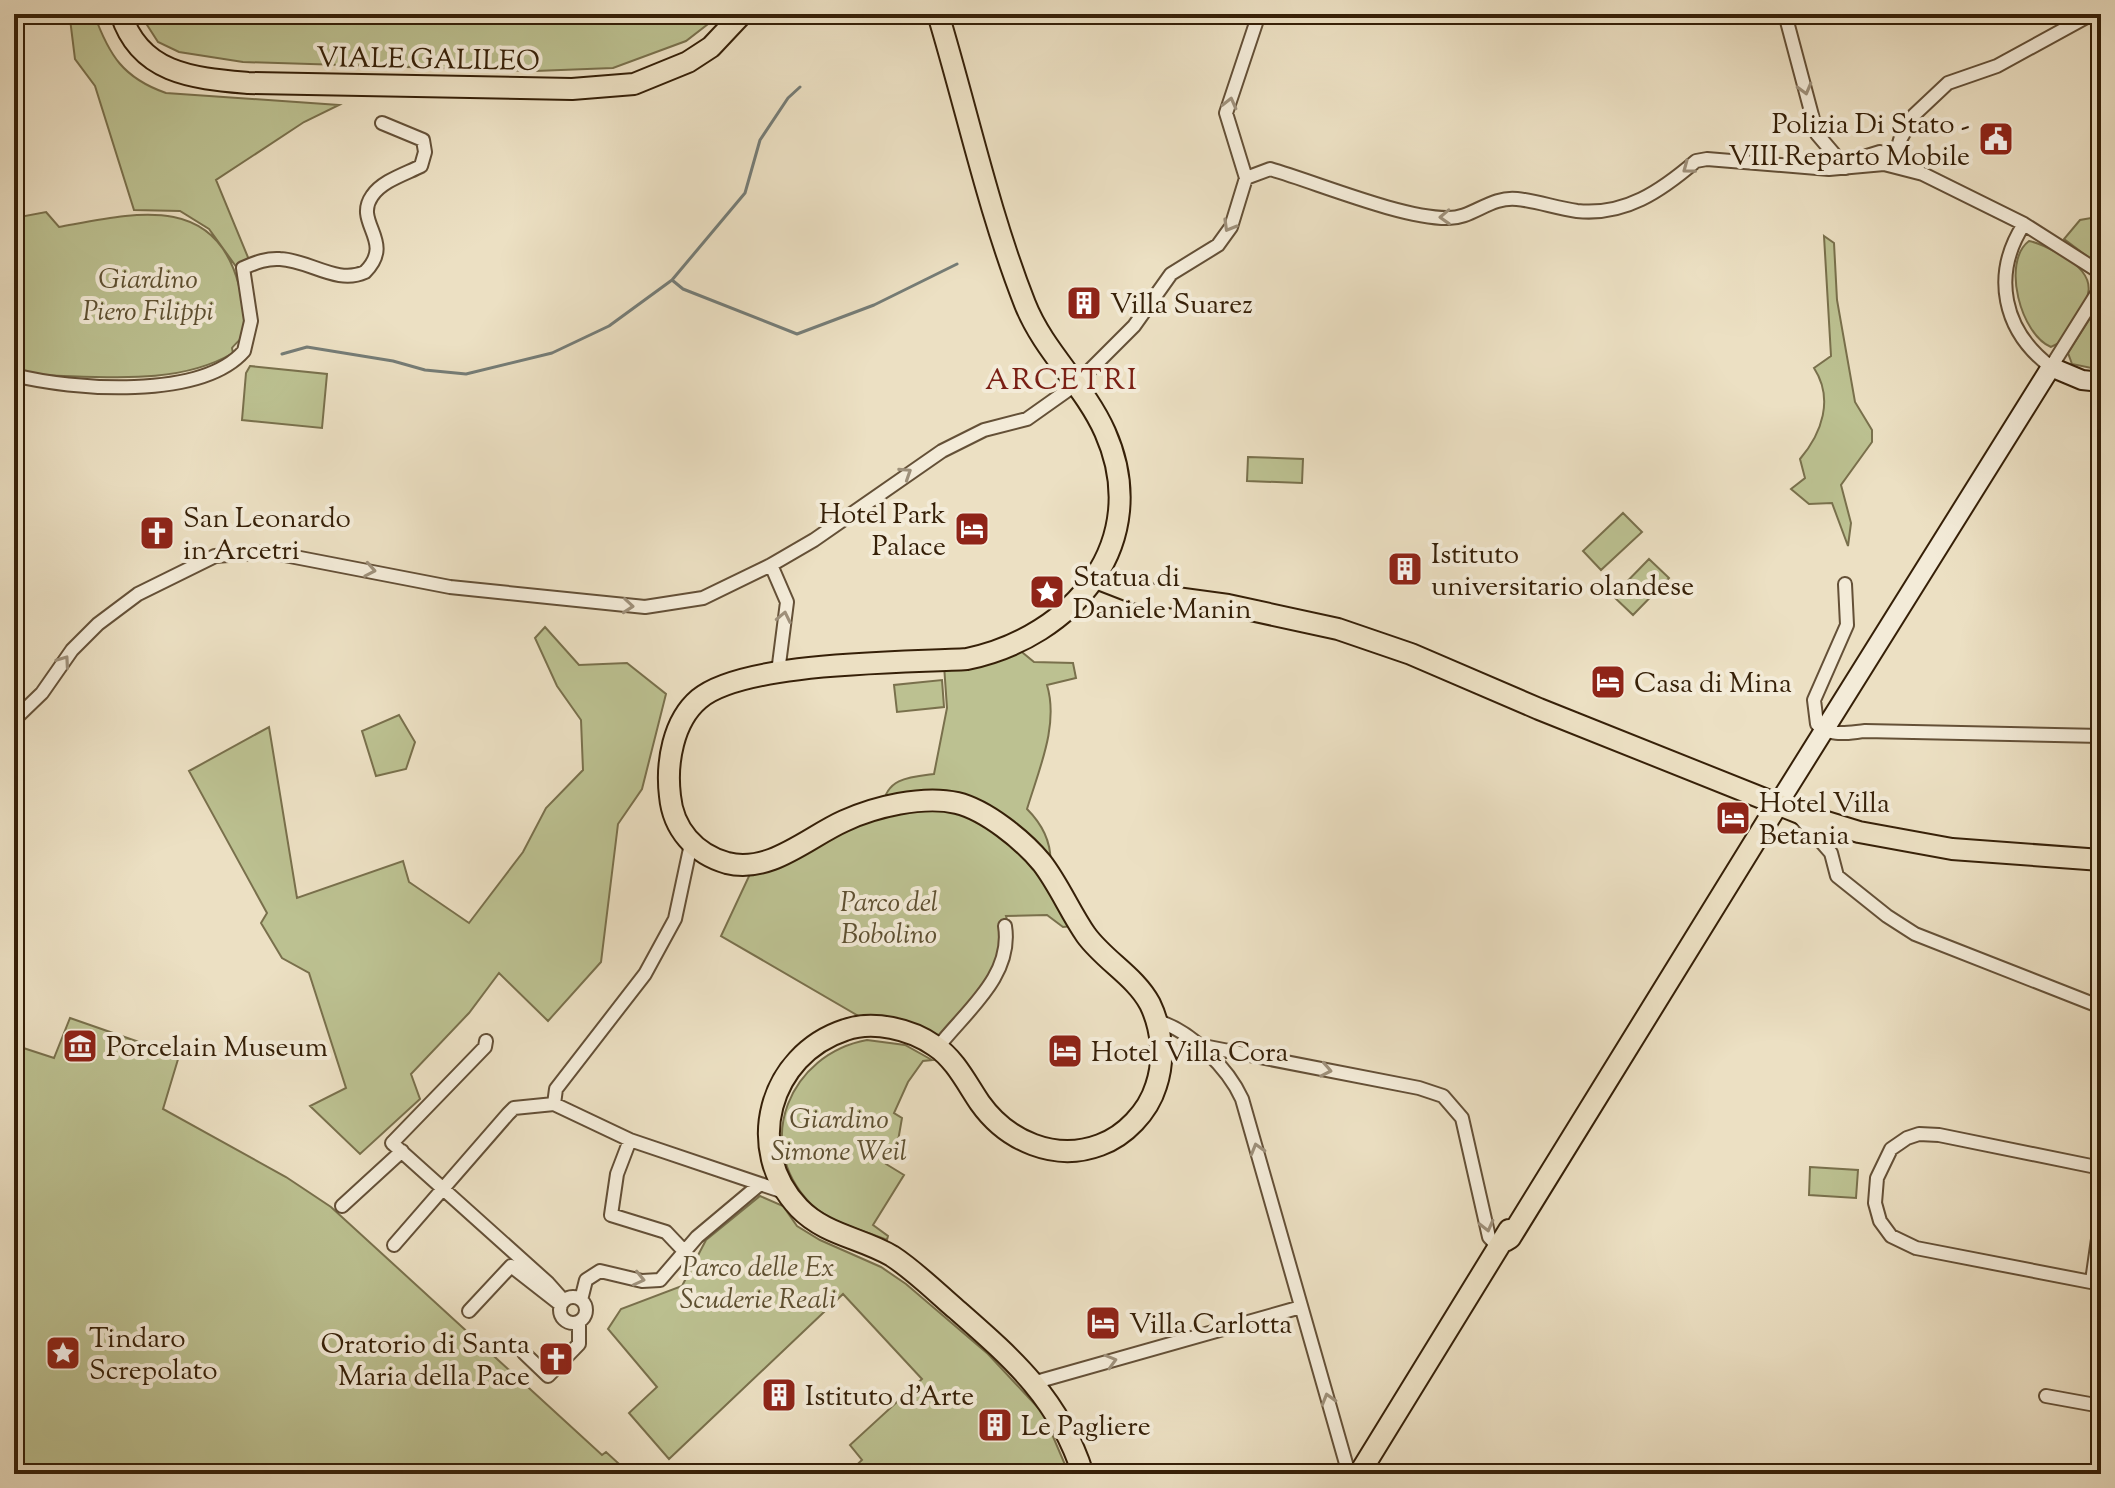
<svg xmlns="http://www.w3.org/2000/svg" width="2115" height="1488" viewBox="0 0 2115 1488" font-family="'Sorts Mill Goudy',serif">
  <rect width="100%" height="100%" fill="#ece0c3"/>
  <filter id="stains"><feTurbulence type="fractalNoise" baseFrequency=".0025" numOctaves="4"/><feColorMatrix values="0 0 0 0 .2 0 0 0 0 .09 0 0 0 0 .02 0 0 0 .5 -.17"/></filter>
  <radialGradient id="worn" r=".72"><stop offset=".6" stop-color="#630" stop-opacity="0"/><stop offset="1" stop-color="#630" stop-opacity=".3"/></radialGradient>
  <path fill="#bcc191" stroke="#79704c" stroke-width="2" d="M66 14H94C109 55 123 78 166 93L339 105 304 122 216 180 252 267 240 272 209 229 180 211 134 210 95 86 75 59 70 19Z
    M140 14H593L600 23 613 14H721L686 41 613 68 535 71 243 62 179 52 158 42Z
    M46 212 59 227C131 214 215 191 239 286 243 300 252 322 244 335 242 338 235 344 232 348L233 353C174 388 94 375 28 375L14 370V218Z
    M2091 218 2101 224 2099 261 2092 260 2064 239 2080 220Z
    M1824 236 1834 243 1837 300 1855 402 1872 430V442L1841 485 1851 523 1848 546 1832 503 1809 504 1791 489 1805 478 1800 459C1822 433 1834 399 1814 368L1831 356Z
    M2029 241C2041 243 2052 250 2063 256 2111 284 2081 308 2059 343L2051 347C2021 335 2001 262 2029 241Z
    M2101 301V370L2072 364 2068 353Z
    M250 366 327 374 322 428 242 420 246 373Z
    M1248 457 1303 459 1302 483 1247 481Z
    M1623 513 1642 532 1601 570 1583 551Z
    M1649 559 1669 578 1633 615 1613 596Z
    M545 627 579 665 627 663 666 694 642 789 618 824 601 962 548 1021 499 973 469 1013 411 1074 420 1099 360 1154 310 1106 346 1088 309 973 282 958 261 923 267 913 189 771 269 727 297 898 403 861 409 882 469 923 523 852 546 808 583 770 581 720 557 686 535 638Z
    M1017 648 1034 662 1073 663 1076 678 1047 685C1059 725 1039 769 1027 809 1044 826 1053 845 1050 869L986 811 883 806C886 778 910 777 934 774L947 708 944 665Z
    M942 680 944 707 897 712 894 685Z
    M399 715 415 742 406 769 376 776 362 731Z
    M934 804 972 814 1034 862 1074 926 1063 927 1047 915 1006 916C1010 929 1007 939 1004 953 996 996 973 1014 944 1045L862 1018 721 936 750 874 858 820Z
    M70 1018 179 1056 163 1109 286 1177 331 1207 602 1455 606 1452 630 1474H14V1045L54 1058Z
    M867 1040 905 1045 932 1060 923 1061 908 1082 894 1113 902 1118 898 1141 886 1164 904 1175 873 1225 888 1236 887 1240C863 1230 828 1222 810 1203 752 1143 790 1054 867 1040Z
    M1810 1167 1858 1170 1856 1198 1809 1195Z
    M760 1196 783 1206 797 1226 820 1240 881 1267 906 1284 988 1354 1043 1413 1069 1474H847L862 1460 850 1445 922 1379 843 1294 669 1459 629 1413 657 1387 608 1329 621 1309 682 1286 706 1240Z"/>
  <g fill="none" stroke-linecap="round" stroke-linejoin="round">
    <path stroke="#757c76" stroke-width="3" d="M672 280 683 289 797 334 874 305 957 264
      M282 354 307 347 393 361 425 370 466 374 552 353 609 326 672 280 745 193 760 140 788 98 800 87"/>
    <defs>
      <path id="street" d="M1785 14 1817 134 1846 168
        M1866 165 1867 156 1880 152 1895 157
        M1893 165 1900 140 1914 115 1948 83 1997 66 2092 14
        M1246 178 1226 113 1259 14
        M2024 224C1991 275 2003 331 2051 367L2101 287
        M14 375C72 390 201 400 244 351L251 321 243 268C255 263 266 258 280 259 309 260 337 285 365 272 396 241 353 223 372 196 382 181 405 174 421 166L425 152 423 140 382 123
        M771 565 787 602 778 672
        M1845 584 1847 625 1814 700 1817 724C1833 737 1845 733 1865 731L2101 736
        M14 720 42 693 72 650 98 624 138 594 215 556 269 552 450 587 645 607 703 598 771 565 814 540 942 451 984 430 1027 419 1075 385 1134 326 1171 274 1218 245 1231 227 1246 178 1270 169C1318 183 1401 218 1447 218 1472 219 1490 196 1517 199 1537 201 1556 208 1577 211 1625 216 1661 191 1696 161L1707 159 1829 169 1884 164 1923 174 2024 224 2101 273
        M1797 814 1831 853 1837 876 1887 916 1915 934 2101 1007
        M691 844 675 919 645 974 556 1089 554 1104 630 1140 787 1193
        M1157 1021C1190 1030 1228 1068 1242 1099L1349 1474
        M486 1041 485 1047 392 1143 548 1283 564 1301
        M1198 1045 1419 1088 1443 1096 1462 1118 1489 1237 1500 1249
        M938 1047C966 1011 1013 976 1005 926
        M630 1140 617 1174 611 1215 666 1232 684 1251
        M2101 1168 1939 1135 1919 1134 1907 1138 1891 1149 1877 1178 1875 1203 1880 1221 1891 1236 1916 1248 2101 1284
        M342 1206 402 1151
        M394 1245 508 1114 514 1108 554 1104
        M2092 1281 2101 1218
        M560 1310a13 13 0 1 1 26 0a13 13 0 1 1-26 0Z
        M581 1300 586 1280 600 1271 642 1281 660 1280 697 1237 759 1185
        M469 1311 511 1266 561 1305
        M524 1353 548 1376 579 1344V1322
        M1036 1382 1301 1307
        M2046 1396 2101 1406"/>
      <path id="secondary" d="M1778 804 2051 367 2082 380 2101 382"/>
      <path id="primary" d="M121 14C140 74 193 78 248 83L572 89 634 84 688 62 711 47 742 14
        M938 14C967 110 988 210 1025 304 1044 352 1084 385 1105 432 1154 542 1073 637 967 659 906 663 744 661 699 699 673 721 666 763 670 796 673 829 695 854 727 863 770 874 808 837 844 821 874 807 923 795 957 803 986 810 1023 840 1042 863 1059 885 1070 912 1086 935 1105 961 1135 976 1150 1004 1162 1029 1165 1060 1156 1086 1148 1112 1125 1136 1100 1145 1055 1162 1007 1141 980 1103 967 1084 955 1059 935 1046 911 1029 873 1020 845 1030 769 1055 743 1149 799 1208 825 1235 862 1238 892 1256 915 1271 936 1292 957 1310 1014 1360 1059 1399 1083 1474
        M1096 578 1132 592 1228 605 1338 629 1411 654 1539 709 1807 816 1859 832 1952 849 2101 860
        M1505 1241 1510 1238 1778 804
        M1359 1474 1509 1230"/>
    </defs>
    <use href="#street" stroke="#645037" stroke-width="16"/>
    <use href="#secondary" stroke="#362008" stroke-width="22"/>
    <use href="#primary" stroke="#362008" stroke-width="24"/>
    <use href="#street" stroke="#f3ebd8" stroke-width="12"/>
    <use href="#secondary" stroke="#f3ebd8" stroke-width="18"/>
    <use href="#primary" stroke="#ece0c3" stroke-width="20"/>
  </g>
  <defs><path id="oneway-chevron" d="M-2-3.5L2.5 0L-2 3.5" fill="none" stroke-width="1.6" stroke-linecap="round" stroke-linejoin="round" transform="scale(2)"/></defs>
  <g stroke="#9e907a">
    <use href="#oneway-chevron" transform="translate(1805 89) rotate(75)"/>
    <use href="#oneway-chevron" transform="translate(1230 103) rotate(-76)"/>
    <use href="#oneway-chevron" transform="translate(1688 168) rotate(143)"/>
    <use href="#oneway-chevron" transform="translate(1445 217) rotate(178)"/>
    <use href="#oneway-chevron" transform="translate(1229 226) rotate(120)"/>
    <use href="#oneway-chevron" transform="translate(906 473) rotate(-33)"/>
    <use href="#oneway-chevron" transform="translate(370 570) rotate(10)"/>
    <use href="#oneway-chevron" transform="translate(628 606) rotate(5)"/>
    <use href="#oneway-chevron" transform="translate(784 617) rotate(-78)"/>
    <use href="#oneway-chevron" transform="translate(64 661) rotate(-55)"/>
    <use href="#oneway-chevron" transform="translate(1326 1070) rotate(11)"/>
    <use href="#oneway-chevron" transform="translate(1257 1149) rotate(-106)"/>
    <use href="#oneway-chevron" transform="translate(1487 1226) rotate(76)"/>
    <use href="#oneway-chevron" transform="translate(639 1279) rotate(13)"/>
    <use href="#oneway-chevron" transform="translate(1111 1361) rotate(-16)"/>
    <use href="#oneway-chevron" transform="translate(1328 1399) rotate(-106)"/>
  </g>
  <defs>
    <symbol id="civic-square" viewBox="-11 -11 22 22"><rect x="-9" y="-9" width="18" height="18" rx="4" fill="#8f2418" stroke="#f3ebd8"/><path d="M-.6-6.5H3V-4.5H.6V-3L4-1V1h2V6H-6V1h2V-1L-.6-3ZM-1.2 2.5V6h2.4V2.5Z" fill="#fff"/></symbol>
    <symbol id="building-square" viewBox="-11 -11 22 22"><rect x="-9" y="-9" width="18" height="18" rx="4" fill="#8f2418" stroke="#f3ebd8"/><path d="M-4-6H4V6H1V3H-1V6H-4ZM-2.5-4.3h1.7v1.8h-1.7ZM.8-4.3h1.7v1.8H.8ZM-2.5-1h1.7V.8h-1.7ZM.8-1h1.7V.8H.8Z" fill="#fff"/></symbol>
    <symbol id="hotel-square" viewBox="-11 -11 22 22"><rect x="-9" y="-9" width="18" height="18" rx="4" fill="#8f2418" stroke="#f3ebd8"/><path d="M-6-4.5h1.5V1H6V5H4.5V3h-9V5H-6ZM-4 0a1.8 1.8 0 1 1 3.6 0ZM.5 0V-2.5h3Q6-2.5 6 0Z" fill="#fff"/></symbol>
    <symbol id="church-square" viewBox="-11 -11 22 22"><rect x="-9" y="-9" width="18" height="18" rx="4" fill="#8f2418" stroke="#f3ebd8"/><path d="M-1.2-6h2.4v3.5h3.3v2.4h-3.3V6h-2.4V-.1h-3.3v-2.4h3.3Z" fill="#fff"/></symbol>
    <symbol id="sight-square" viewBox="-11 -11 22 22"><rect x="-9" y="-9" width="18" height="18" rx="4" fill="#8f2418" stroke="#f3ebd8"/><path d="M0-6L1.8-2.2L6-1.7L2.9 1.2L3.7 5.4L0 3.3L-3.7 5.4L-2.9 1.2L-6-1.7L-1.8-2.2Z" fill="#fff"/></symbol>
    <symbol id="museum-square" viewBox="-11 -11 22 22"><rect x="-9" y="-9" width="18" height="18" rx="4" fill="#8f2418" stroke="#f3ebd8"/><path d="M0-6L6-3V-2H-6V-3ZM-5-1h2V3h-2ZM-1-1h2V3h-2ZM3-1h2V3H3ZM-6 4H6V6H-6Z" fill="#fff"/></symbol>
  </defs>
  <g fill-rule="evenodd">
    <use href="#civic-square" x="1976" y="119" width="40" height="40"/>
    <use href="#building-square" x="1064" y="283" width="40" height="40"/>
    <use href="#hotel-square" x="952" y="509" width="40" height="40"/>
    <use href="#church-square" x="137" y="513" width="40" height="40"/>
    <use href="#building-square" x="1385" y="549" width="40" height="40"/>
    <use href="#sight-square" x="1027" y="572" width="40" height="40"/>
    <use href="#hotel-square" x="1588" y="662" width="40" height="40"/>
    <use href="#hotel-square" x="1713" y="798" width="40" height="40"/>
    <use href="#museum-square" x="60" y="1026" width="40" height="40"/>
    <use href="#hotel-square" x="1045" y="1031" width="40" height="40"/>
    <use href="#hotel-square" x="1083" y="1303" width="40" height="40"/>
    <use href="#sight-square" x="43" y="1333" width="40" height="40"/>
    <use href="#church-square" x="536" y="1339" width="40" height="40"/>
    <use href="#building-square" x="759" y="1375" width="40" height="40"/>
    <use href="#building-square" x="975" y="1405" width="40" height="40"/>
  </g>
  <g text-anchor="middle" stroke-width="8" stroke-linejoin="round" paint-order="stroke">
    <g font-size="28" fill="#362008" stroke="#f3ebd8">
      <text transform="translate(428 58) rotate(1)" y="10">VIALE GALILEO</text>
    </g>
    <g font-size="28" fill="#362008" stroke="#f3ebd8" text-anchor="start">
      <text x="1970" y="133" text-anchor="end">Polizia Di Stato -<tspan x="1970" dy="32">VIII Reparto Mobile</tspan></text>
      <text x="1110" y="313">Villa Suarez</text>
      <text x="946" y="523" text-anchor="end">Hotel Park<tspan x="946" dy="32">Palace</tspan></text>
      <text x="183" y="527">San Leonardo<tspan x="183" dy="32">in Arcetri</tspan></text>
      <text x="1431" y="563">Istituto<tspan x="1431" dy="32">universitario olandese</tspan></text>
      <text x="1073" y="586">Statua di<tspan x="1073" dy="32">Daniele Manin</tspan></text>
      <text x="1634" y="692">Casa di Mina</text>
      <text x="1759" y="812">Hotel Villa<tspan x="1759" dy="32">Betania</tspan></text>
      <text x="106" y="1056">Porcelain Museum</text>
      <text x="1091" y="1061">Hotel Villa Cora</text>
      <text x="1129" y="1333">Villa Carlotta</text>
      <text x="89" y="1347">Tindaro<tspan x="89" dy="32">Screpolato</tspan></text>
      <text x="530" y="1353" text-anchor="end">Oratorio di Santa<tspan x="530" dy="32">Maria della Pace</tspan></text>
      <text x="805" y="1405">Istituto d'Arte</text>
      <text x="1021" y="1435">Le Pagliere</text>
    </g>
    <g font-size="28" font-style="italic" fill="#5e5031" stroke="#f3ebd8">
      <text x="148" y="288">Giardino<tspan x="148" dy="32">Piero Filippi</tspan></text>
      <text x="889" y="911">Parco del<tspan x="889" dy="32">Bobolino</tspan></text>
      <text x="839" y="1128">Giardino<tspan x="839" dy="32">Simone Weil</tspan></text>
      <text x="758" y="1276">Parco delle Ex<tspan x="758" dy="32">Scuderie Reali</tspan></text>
    </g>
    <g font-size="30" letter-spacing="2" fill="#7a1f14" stroke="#f3ebd8">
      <text x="1062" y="389">ARCETRI</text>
    </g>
  </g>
  <rect width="2115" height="1488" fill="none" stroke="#ece0c3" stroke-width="48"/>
  <rect x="16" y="16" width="2083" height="1456" fill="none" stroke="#362008" stroke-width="4"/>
  <rect x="24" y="24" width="2067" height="1440" fill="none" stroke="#362008" stroke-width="2"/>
  <rect width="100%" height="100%" filter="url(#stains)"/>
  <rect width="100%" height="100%" fill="url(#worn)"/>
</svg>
